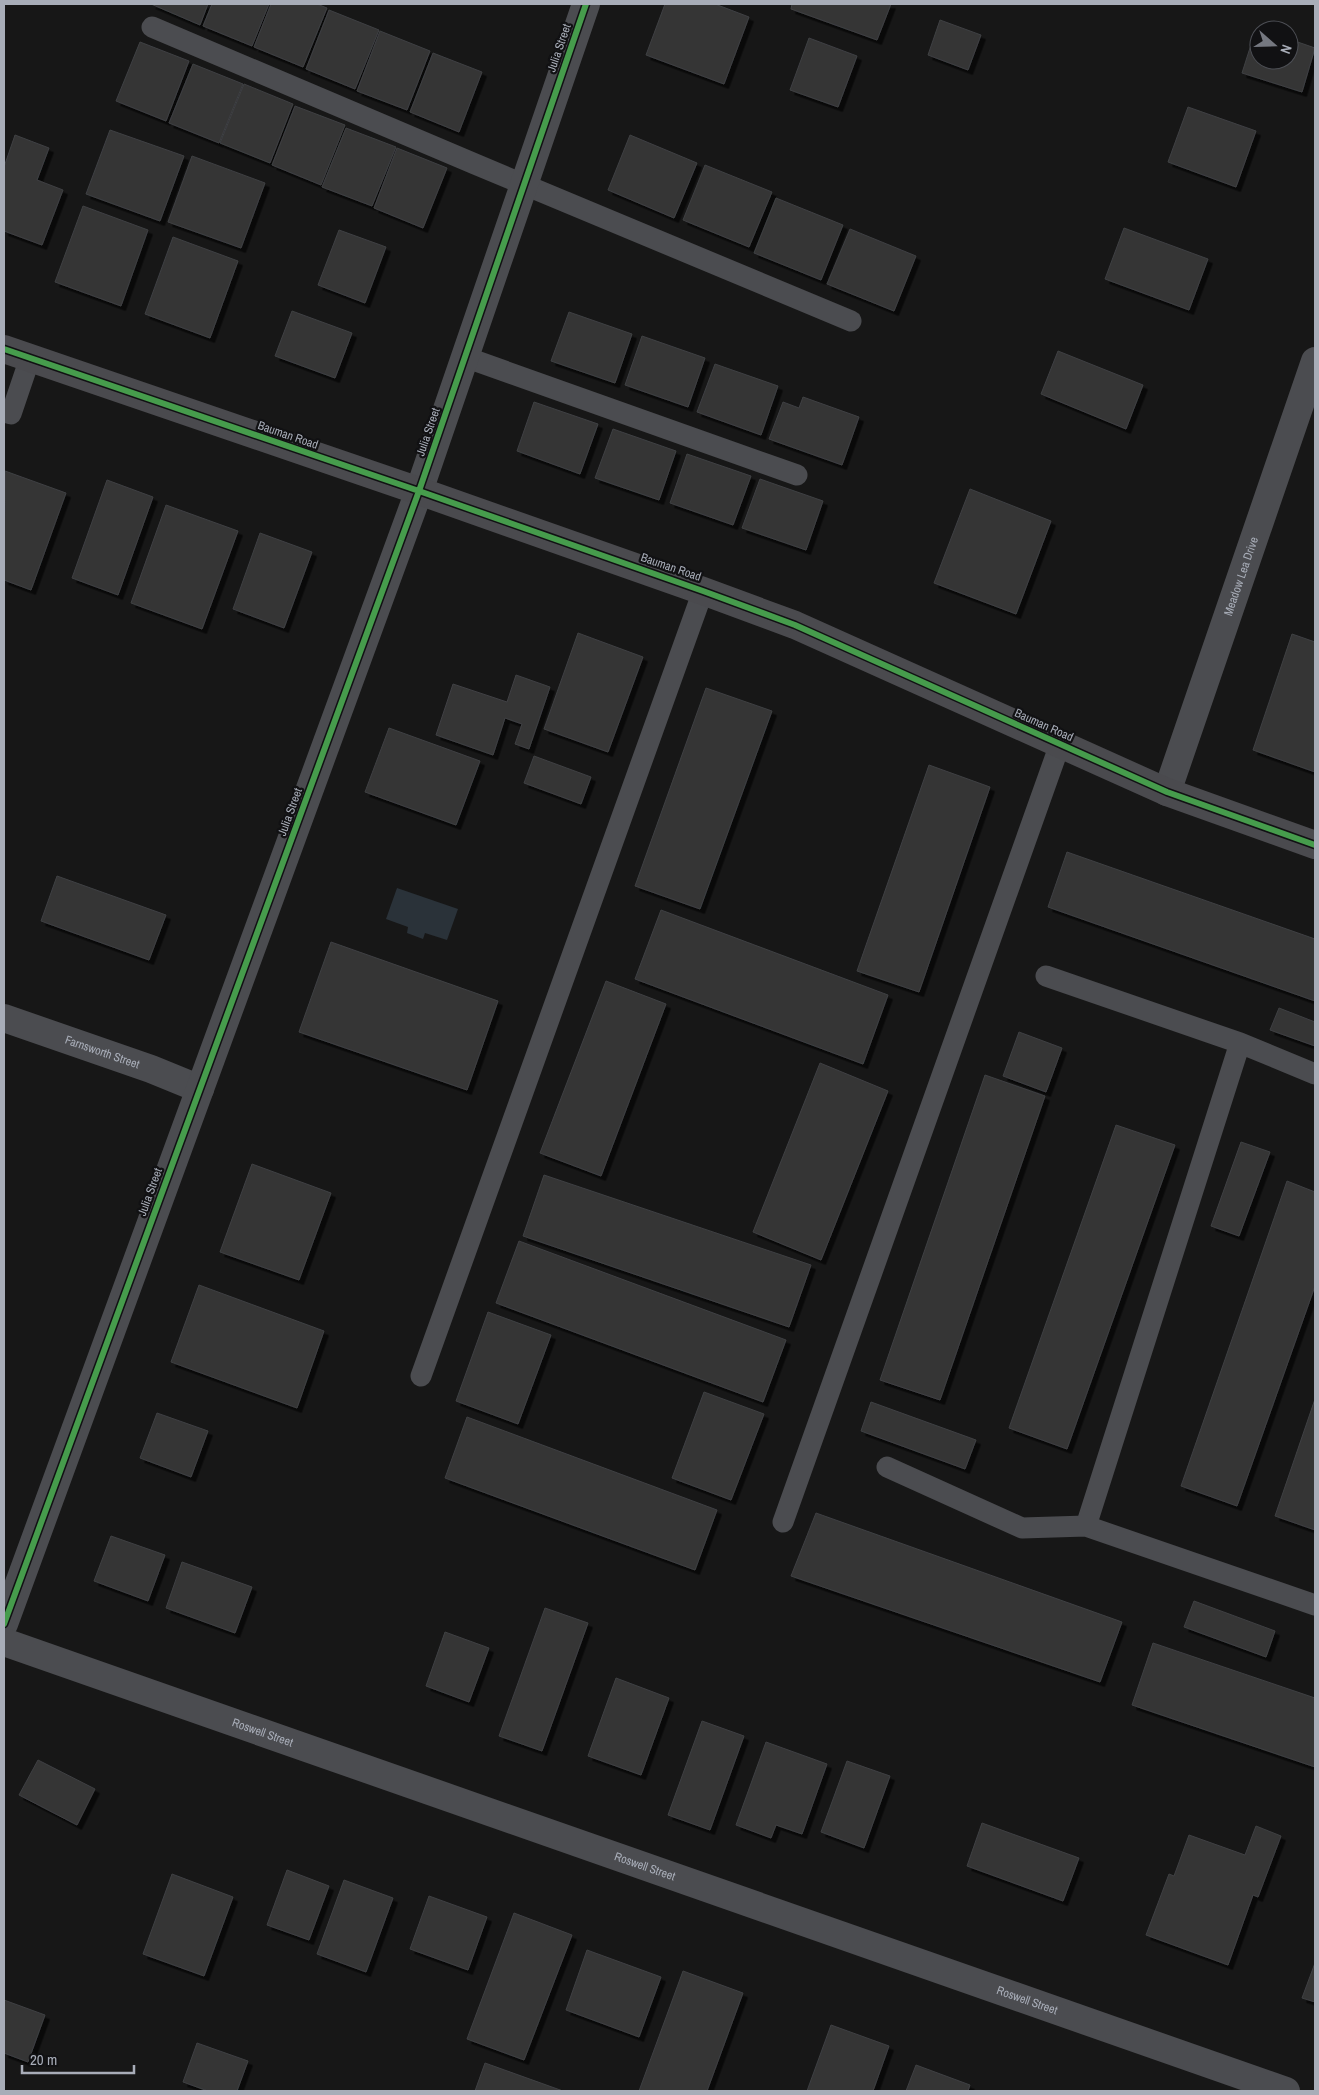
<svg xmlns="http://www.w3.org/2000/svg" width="1319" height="2095" viewBox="0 0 1319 2095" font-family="'Archivo Narrow',sans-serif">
  <defs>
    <filter id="shadow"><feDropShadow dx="4.5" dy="4.5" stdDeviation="0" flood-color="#0009"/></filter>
  </defs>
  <rect width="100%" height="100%" fill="#171717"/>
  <path fill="#2a3239" d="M397 888 458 909 447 940 425 933 423 939 407 933 408 927 386 919Z"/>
  <path fill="#353536" stroke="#3f4043" filter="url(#shadow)" d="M151 4H208L200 25Z
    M212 4H269L252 46 203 26Z
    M271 4H317L327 8 303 67 254 47Z
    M665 4H715L749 17 724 84 646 55Z
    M792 4H891L877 40 791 9Z
    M329 10 379 30 355 89 306 69Z
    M940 20 981 35 968 70 928 55Z
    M1256 29 1260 30 1259 60H1289V39L1315 48 1302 92 1242 73Z
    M380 31 430 51 407 110 357 91Z
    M809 38 857 56 838 107 790 90Z
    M140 42 189 61 166 121 116 101Z
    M433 53 482 72 459 132 410 112Z
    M193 64 243 84 219 143 169 123Z
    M244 84 293 104 270 163 220 143Z
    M295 106 345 125 321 185 272 165Z
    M1188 107 1256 131 1236 187 1168 162Z
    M346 128 396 147 372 206 322 187Z
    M110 130 184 156 160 221 86 194Z
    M15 135 49 148 37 180 63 190 42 245 4 231V167Z
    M630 135 697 163 674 218 608 190Z
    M397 148 447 168 423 228 374 208Z
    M192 156 265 183 241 248 168 222Z
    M705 165 772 192 749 247 683 220Z
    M776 198 843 225 821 280 754 253Z
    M83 206 148 230 121 306 55 282Z
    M1124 228 1208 259 1189 310 1105 279Z
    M850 229 916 256 894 311 827 284Z
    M339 230 386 247 365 303 318 285Z
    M173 237 238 261 210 338 145 314Z
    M292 311 352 333 335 378 275 356Z
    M569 312 632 334 615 383 551 361Z
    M642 336 705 358 688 407 625 385Z
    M1058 351 1143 385 1126 429 1041 394Z
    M715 364 778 386 761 435 697 412Z
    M803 397 859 417 842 465 769 439 783 402 799 408Z
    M534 402 598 424 580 474 517 451Z
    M613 429 676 451 659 500 595 478Z
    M687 454 751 476 733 525 670 503Z
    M5 471 66 493 31 590 4 580Z
    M760 479 823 501 806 550 742 528Z
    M107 480 153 497 118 595 72 578Z
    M970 489 1051 521 1016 614 934 583Z
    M166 505 238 531 202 629 131 603Z
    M260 533 312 552 284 628 233 609Z
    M578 633 643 657 608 752 544 729Z
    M1292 634 1315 642V772L1253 750Z
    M516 675 550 687 529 749 515 744 522 724 505 718 493 755 436 735 453 684 507 702Z
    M706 688 772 711 700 909 635 886Z
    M389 728 480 761 456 825 365 792Z
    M534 756 591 777 581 804 524 783Z
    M929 765 990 787 919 992 857 971Z
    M1067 852 1315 939V1001L1048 907Z
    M57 876 166 915 149 960 41 921Z
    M661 910 888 995 863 1064 635 979Z
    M331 942 498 1001 467 1090 299 1032Z
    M606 981 666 1004 601 1176 540 1153Z
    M1279 1008 1315 1022V1046L1270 1030Z
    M1019 1032 1062 1048 1046 1092 1003 1076Z
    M820 1063 888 1091 821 1260 753 1232Z
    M985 1075 1045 1096 940 1400 880 1380Z
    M1116 1125 1175 1145 1067 1449 1009 1428Z
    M1241 1142 1270 1152 1239 1236 1211 1226Z
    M252 1164 331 1193 299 1280 220 1252Z
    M544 1175 811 1265 789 1327 523 1236Z
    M1287 1181 1315 1192V1286L1237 1506 1181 1486Z
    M519 1241 786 1340 763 1402 496 1303Z
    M199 1285 324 1331 297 1408 171 1362Z
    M488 1312 551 1335 518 1424 456 1401Z
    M704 1392 764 1414 731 1500 672 1478Z
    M1315 1399V1530L1275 1516Z
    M871 1402 976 1440 965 1469 861 1431Z
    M157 1413 208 1431 191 1477 140 1458Z
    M467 1417 717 1510 695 1570 445 1478Z
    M816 1513 1122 1622 1100 1682 791 1576Z
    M111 1536 165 1555 148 1601 94 1581Z
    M182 1562 252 1587 235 1633 166 1608Z
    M1194 1601 1275 1631 1266 1657 1184 1627Z
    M545 1608 588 1623 542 1751 499 1736Z
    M445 1632 489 1648 469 1702 426 1686Z
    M1153 1643 1315 1698V1767L1132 1705Z
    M616 1678 669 1698 641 1775 588 1756Z
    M702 1721 744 1736 710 1830 668 1815Z
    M766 1742 827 1764 802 1834 776 1825 771 1838 736 1825Z
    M38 1760 95 1789 77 1825 19 1795Z
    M847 1761 890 1776 864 1848 821 1832Z
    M982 1823 1079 1858 1063 1901 967 1866Z
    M1256 1826 1281 1836 1258 1897 1253 1895 1228 1965 1146 1935 1169 1874 1174 1876 1189 1835 1245 1855Z
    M287 1870 329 1886 309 1940 267 1925Z
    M172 1874 233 1897 204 1976 143 1954Z
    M344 1880 393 1898 366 1972 317 1954Z
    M429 1896 487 1917 468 1970 410 1949Z
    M514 1913 572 1935 524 2060 467 2039Z
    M587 1950 661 1977 639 2037 566 2010Z
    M1315 1963V2002L1302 1998Z
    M683 1971 743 1993 707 2091H639Z
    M4 2000 45 2015 28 2062 4 2053Z
    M831 2025 889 2046 873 2091H807Z
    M197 2043 248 2061 237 2091H208L183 2082Z
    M485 2063 563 2091H475Z
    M916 2065 970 2085 968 2091H906Z"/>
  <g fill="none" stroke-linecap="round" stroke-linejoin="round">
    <path stroke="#4b4c50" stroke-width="21" d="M152 27 475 164 851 321
      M465 357 797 475
      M4 412 11 414 30 358
      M1046 976 1240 1043
      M1315 1074 1240 1043 1086 1526 1315 1605
      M421 1376 703 591
      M887 1467 1022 1528 1086 1526
      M783 1522 1060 744"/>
    <g stroke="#4b4c50" stroke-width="28">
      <path id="s1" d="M1167 792 1315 361"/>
      <path id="s2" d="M4 1018 151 1069 200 1089"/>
      <path d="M4 1624 419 491 586 4"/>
      <path id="s3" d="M4 1642 1286 2091"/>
    </g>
    <path stroke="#4a4a4e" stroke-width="28" d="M4 349 419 491 703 591 795 625 1167 792 1315 845"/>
    <defs>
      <path id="cycleway" d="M4 349 419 491 703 591 795 625 1167 792 1315 845
        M4 1624 419 491 586 4"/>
    </defs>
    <use href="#cycleway" stroke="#111113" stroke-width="9"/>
    <use href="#cycleway" stroke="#469c4c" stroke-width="6"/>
  </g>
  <g text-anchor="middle" stroke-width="4.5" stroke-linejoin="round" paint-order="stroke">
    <g font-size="12" fill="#a8adb8" stroke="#111113">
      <text transform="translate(559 48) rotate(-71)" y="4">Julia Street</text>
      <text transform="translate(428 432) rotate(-71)" y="4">Julia Street</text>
      <text transform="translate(288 435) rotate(19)" y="4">Bauman Road</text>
      <text transform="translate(671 567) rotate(19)" y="4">Bauman Road</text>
      <text dy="4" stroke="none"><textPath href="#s1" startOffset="228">Meadow Lea Drive</textPath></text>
      <text transform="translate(1044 725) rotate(24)" y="4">Bauman Road</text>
      <text transform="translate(290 812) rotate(-70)" y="4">Julia Street</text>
      <text dy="4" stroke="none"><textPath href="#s2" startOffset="104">Farnsworth Street</textPath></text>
      <text transform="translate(150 1192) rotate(-70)" y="4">Julia Street</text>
      <text dy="4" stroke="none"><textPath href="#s3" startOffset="274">Roswell Street</textPath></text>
      <text dy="4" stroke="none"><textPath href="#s3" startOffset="679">Roswell Street</textPath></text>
      <text dy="4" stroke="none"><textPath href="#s3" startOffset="1084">Roswell Street</textPath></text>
    </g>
  </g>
  <rect width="1319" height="2095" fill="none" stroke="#a8adb8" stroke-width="10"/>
  <g transform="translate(1274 45) rotate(110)"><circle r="24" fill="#111113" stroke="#4d4f55"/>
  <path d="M0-4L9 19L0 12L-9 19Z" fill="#757880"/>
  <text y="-8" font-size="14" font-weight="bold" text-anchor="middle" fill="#a8adb8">N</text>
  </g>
  <path d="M22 2065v8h112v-8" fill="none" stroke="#a8adb8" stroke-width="2.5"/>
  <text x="30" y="2065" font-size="15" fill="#a8adb8" stroke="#111113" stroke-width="4" paint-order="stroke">20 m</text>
</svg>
